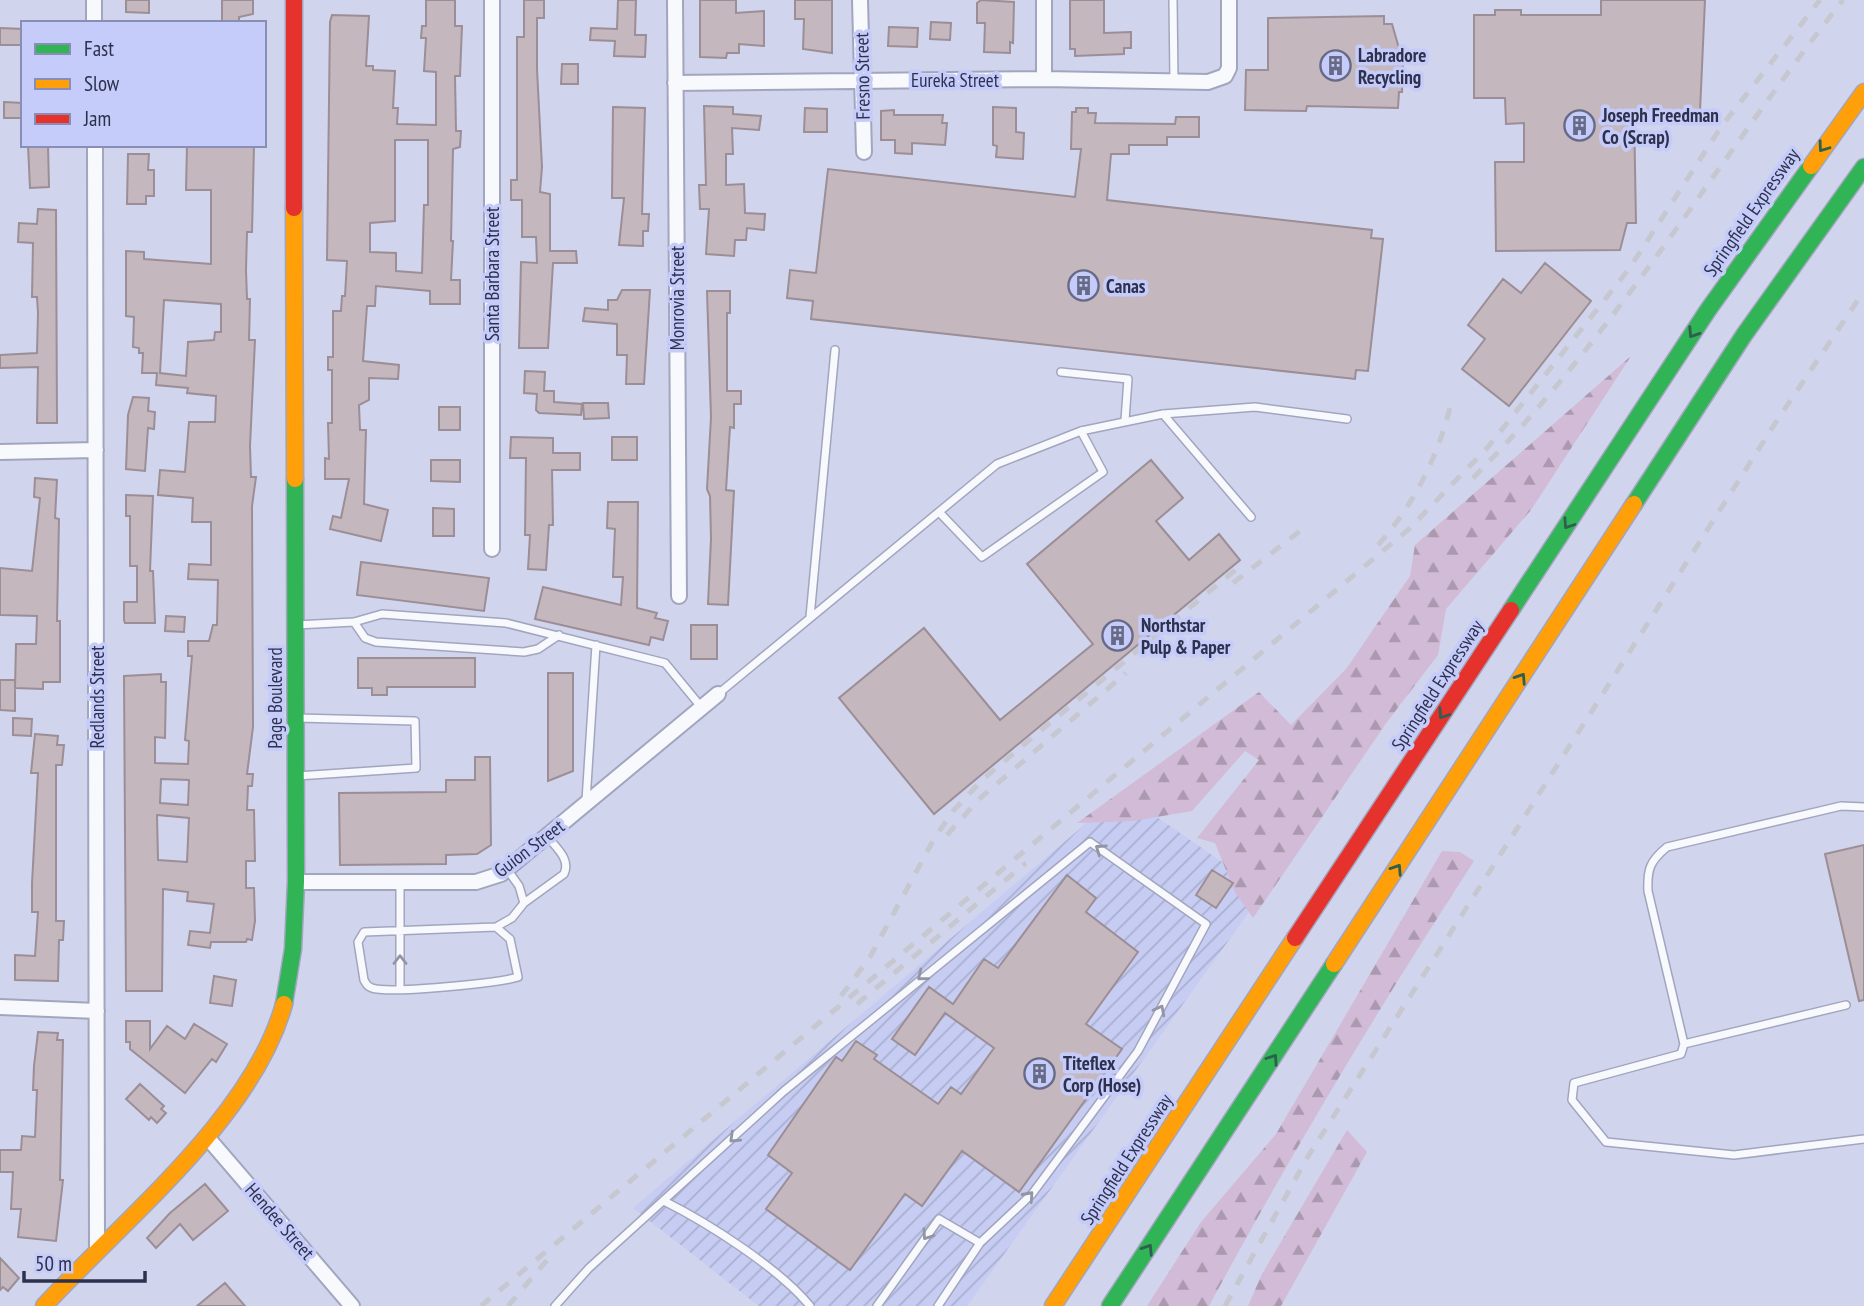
<svg xmlns="http://www.w3.org/2000/svg" width="1864" height="1306" viewBox="0 0 1864 1306" font-family="'PT Sans Narrow',sans-serif">
  <defs>
    <pattern id="industrial-furrows" width="10" height="10" patternUnits="userSpaceOnUse" patternTransform="scale(1.75)"><rect width="10" height="10" fill="#c6ccf2"/><path d="M-1 1l2-2M0 10L10 0M9 11l2-2" fill="none" stroke="#aab0d1"/></pattern>
    <pattern id="forest-firs" width="22" height="20" patternUnits="userSpaceOnUse" patternTransform="scale(1.75)"><rect width="22" height="20" fill="#d2bbd6"/><path d="M5 1l3.5 6h-7zM16 11l3.5 6h-7z" fill="#ab99b0"/></pattern>
  </defs>
  <rect width="100%" height="100%" fill="#d1d4ed"/>
  <path fill="url(#industrial-furrows)" d="M1122 793 1264 891 967 1306H759L633 1208Z"/>
  <path fill="url(#forest-firs)" d="M1631 356 1531 510 1446 609 1438 655 1387 722 1253 918 1235 892 1215 843 1197 838 1259 760 1245 751 1192 811 1133 821 1077 823 1259 692 1291 725 1346 669 1410 576 1415 545Z
    M1442 851 1460 852 1474 861C1380 1006 1291 1153 1209 1306H1147L1201 1222 1276 1134Z
    M1347 1130 1367 1152 1281 1306H1248L1262 1274Z"/>
  <path fill="#c5b7be" stroke="#9b8e96" stroke-width="2" fill-rule="evenodd" d="M126 0H149V13L126 12Z
    M222 0H253V14L239 17V23H222Z
    M426 0H455V26H462L460 76H455L456 131H461L460 147 453 149 451 241H453L451 280H460V304H430V291L376 286 375 306H367L363 361 399 365 398 379 369 378V400L359 405 360 430H366L364 504 388 510 381 541 330 529 333 516 341 518 349 479H325V458L329 459 328 423H332V370H328V357H333V311H341L342 296H345L347 261 327 260 330 22 332 15 369 16 366 66H373V70L395 71 393 108H398L397 124 436 125V72L424 71 426 38H421L422 26H426ZM395 140H428V205H424L422 273 396 271V253L370 252V223L395 221Z
    M524 0H544V18H537V69L542 167 540 192 550 194V251H576L577 263H553L548 348H519L521 262 537 263 536 237H522V200H511V180H517V37H524Z
    M618 0H636L635 35H646L645 57 614 56 615 41 590 40 591 28 617 29Z
    M700 0H736V13L764 11V46L739 44V53H727L726 58 700 57Z
    M795 0H832V53L803 49 804 19H795Z
    M981 0 1014 2 1013 43 1010 42V53L984 52 985 23H977V3Z
    M1070 0H1104V33L1131 32V48H1124V54L1075 56V49H1070Z
    M1601 0H1705L1700 111 1634 112 1636 223H1627L1620 250 1496 251 1495 162H1524V123L1506 124 1505 98H1474V15H1495V10H1521V15H1601Z
    M1384 16V24H1392L1403 62 1402 92H1399L1398 108 1307 106 1306 111 1245 110 1246 70H1268V18Z
    M931 22 951 23 950 40 930 39Z
    M889 27 918 28 917 47 888 46Z
    M0 28 23 29V45H0Z
    M562 64H578V84H561Z
    M4 102 23 103V118H4Z
    M704 106 733 107V114L761 116 759 130 732 128 733 154H726V185L744 184 745 213 765 214 764 230 747 228 746 240H735L734 256 706 254 709 209H700L699 185H706Z
    M613 107 645 108 642 214H649L648 231H643V246L619 245 624 198H612Z
    M993 107 1016 108V132L1024 133 1023 159 996 157 997 146 993 145Z
    M805 108 827 109V132H804Z
    M1076 108H1088V113H1096L1095 123 1175 124 1176 117H1199V137H1167V145H1129V154H1111L1107 200 1372 230 1371 238 1383 239 1368 371 1356 370 1355 379 811 319 813 301 787 298 790 270 816 273 828 169 1075 197 1081 149H1071L1072 112H1076Z
    M894 110V115H943L942 123H947L945 145 912 143V154L895 153V140H881V111Z
    M28 145H48L49 187 30 188Z
    M187 145H254L252 232H247L246 270 247 299H250L249 340H255L250 446 251 477H256L252 506 253 727 247 774H253L252 786H248L247 810H254L255 861H246V888H254L255 921 252 940 247 939 246 942H211L210 948 188 945 190 931 210 933 214 904 187 901 188 892 163 889 162 991H126L124 676 161 674V682H166L165 738 155 737V763L188 764 189 741 185 740 192 656H188V641H209L213 625H217L218 580 188 579 189 564 211 565V522H192L193 498 158 495 160 470 185 472 189 422H215L216 396 187 393 188 388 156 385 157 373H142L143 353H139V348L133 347 134 317 126 316V251L144 252V259L211 264V190H186ZM164 300 221 304V332H215L214 340 188 342 186 376 160 373ZM161 779 189 780 188 805 160 803ZM157 815 189 818 187 862 158 860Z
    M128 154H149L148 170H154V196H146V204H127Z
    M38 209 56 210 57 423H37L38 367 0 368V355L37 353 38 313 37 297H32L33 243 18 242 19 223 37 224Z
    M1545 263 1591 301 1509 406 1462 369 1485 339 1468 325 1503 279 1521 293Z
    M622 290H650L644 384H626L627 355H617V324L583 321 585 308 608 310V300H617Z
    M707 291H730V313H727V391H741V404H734V428L730 427 726 490 734 491 728 605 708 604 711 539 710 496 707 489 711 417Z
    M525 371 545 372 544 391H554V402L582 404 581 415 539 413 536 410 537 394 524 393Z
    M133 397 149 398 148 411 155 412 154 429 148 428 145 471 126 469 128 415Z
    M583 403H608L609 418 584 419Z
    M439 407H460V430H439Z
    M511 437 553 438V453H580V470H552L553 525H549L546 570 528 569 530 535H525L526 458H510Z
    M612 437H637V460H612Z
    M431 460H460V482L431 481Z
    M1151 460 1183 498 1156 521 1189 560 1219 534 1240 560 934 814 839 698 924 628 1000 720 1093 644 1027 564Z
    M35 478 57 480 55 518 59 519 57 621H60V682H43V689L15 688 16 644H36L37 616 0 615V568L32 571 40 498 34 497Z
    M126 495 153 496 150 571H153L155 623H125L124 620V602H137V566H130V516H126Z
    M608 502H638L637 608 657 613 655 618 668 621 663 640 651 637 649 645 535 619 543 587 621 605 623 577H613L615 529 607 528Z
    M433 508 454 509V536H433Z
    M361 562 489 578 484 611 357 595Z
    M166 616 185 617 184 632 165 631Z
    M691 625H717V659H691Z
    M358 658H475V687H387V695H372V688H358Z
    M548 673H573V771L548 781Z
    M0 680H15V711L0 710Z
    M13 718 32 719 31 736 13 735Z
    M35 734 58 736 57 745H64L62 765H56V921H64L63 940H59L58 981 15 980V955L35 956 38 912H32V883L38 773H31Z
    M475 757H490L491 845 477 854 446 855V864L340 865 339 793 446 792V780H475Z
    M1864 845V1000L1859 1001 1825 854Z
    M1212 870 1233 883 1216 908 1196 895Z
    M1067 875 1096 898 1086 912 1138 952 1086 1024 1122 1049 1019 1192 962 1151 922 1206 905 1194 850 1270 766 1209 792 1173 768 1155 836 1057 842 1061 856 1041 877 1055 874 1059 938 1104 951 1087 961 1094 994 1048 945 1013 915 1055 892 1039 929 987 953 1004 984 959 998 968Z
    M214 976 236 980 232 1006 210 1003Z
    M126 1021H150V1049L167 1026 185 1039 194 1024 227 1044 216 1062 212 1059 185 1093 130 1049V1042H126Z
    M38 1032 58 1033 57 1040H63L60 1180H63L56 1241 18 1237 21 1209H11L13 1172H0V1150H21L22 1136 35 1137 37 1090H33L34 1066Z
    M140 1084 164 1106 161 1109 166 1113 157 1123 151 1117 149 1120 126 1099Z
    M205 1184 228 1211 193 1240 180 1224 156 1248 147 1238 170 1213Z
    M0 1258 19 1278 8 1291 3 1287 0 1290Z
    M225 1283 245 1306H197Z"/>
  <g fill="none" stroke-linecap="round" stroke-linejoin="round">
    <defs>
      <path id="lane" d="M1173 0 1174 81
        M1061 372 1128 379 1125 420
        M1163 414 1251 517
        M939 512 982 557 1103 472 1081 431
        M810 617 835 350
        M354 622 365 638 376 642 524 652 538 649 559 635
        M296 625 354 622 382 614 506 623 665 663 702 708
        M718 694 997 464 1081 431 1163 414 1255 407 1347 419
        M297 776 416 768 415 721 297 718
        M586 801 596 645
        M1864 807 1841 806 1667 847C1650 861 1647 869 1648 891L1684 1044 1681 1054 1574 1083 1572 1100 1606 1142 1734 1155 1864 1139
        M400 883V989
        M524 903 564 874C571 859 556 848 547 836
        M496 927 510 939 518 977C499 983 389 994 372 988 367 986 367 985 364 980L358 942 364 932Z
        M496 927 512 918 524 903 519 886 507 869
        M1684 1044 1846 1005
        M664 1201C708 1223 779 1268 810 1306
        M555 1306 589 1268 784 1091 1090 842 1206 924 1138 1051 1032 1194 980 1243 938 1306
        M877 1306 939 1219 980 1243"/>
      <path id="street" d="M94 0V23
        M492 0V549
        M675 0 679 596
        M860 0 864 152
        M1044 0V79
        M675 83 1044 79 1208 82 1225 76 1229 68V0
        M95 145 97 1249
        M0 452 96 450
        M296 882H476L501 874 718 694
        M0 1007 97 1011
        M207 1137 352 1306"/>
      <path id="fast" d="M1634 504 1744 335 1864 167
        M1511 610 1708 310 1811 166
        M284 1004 293 949 296 882 295 479
        M1110 1306 1334 964"/>
      <path id="slow" d="M1811 166 1864 92
        M294 208 295 479
        M1334 964 1634 504
        M44 1306C123 1220 253 1117 284 1004
        M1053 1306 1295 938"/>
      <path id="jam" d="M294 0V208
        M1295 938 1511 610"/>
    </defs>
    <use href="#lane" stroke="#a2a5be" stroke-width="10"/>
    <use href="#street" stroke="#a2a5be" stroke-width="18"/>
    <use href="#fast" stroke="#a2a5be" stroke-width="19"/>
    <use href="#slow" stroke="#a2a5be" stroke-width="19"/>
    <use href="#jam" stroke="#a2a5be" stroke-width="19"/>
    <use href="#lane" stroke="#f8f9fc" stroke-width="7"/>
    <use href="#street" stroke="#f8f9fc" stroke-width="14"/>
    <use href="#fast" stroke="#30b455" stroke-width="16"/>
    <use href="#slow" stroke="#ff9f0a" stroke-width="16"/>
    <use href="#jam" stroke="#e5322d" stroke-width="16"/>
    <path stroke="#c6c7cf" stroke-width="5" stroke-dasharray="12 12" stroke-linecap="butt" d="M1473 478C1618 332 1717 160 1843 0
      M1378 545C1416 502 1439 454 1452 400
      M1233 583 1300 531
      M947 835 978 800 1126 673
      M841 996 870 957 934 839 953 811 982 780 1027 742 1239 567
      M857 1004 1026 863
      M481 1306 1409 529 1488 447 1629 269 1721 127 1820 0
      M508 1306 548 1259
      M1225 1306 1307 1158 1776 422 1864 291"/>
  </g>
  <defs><path id="oneway-chevron" d="M-2-3.5L2.5 0L-2 3.5" fill="none" stroke-width="1.6" stroke-linecap="round" stroke-linejoin="round" transform="scale(1.75)"/></defs>
  <g stroke="#2e5f50">
    <use href="#oneway-chevron" transform="translate(1823 147) rotate(126)"/>
    <use href="#oneway-chevron" transform="translate(1693 333) rotate(123)"/>
    <use href="#oneway-chevron" transform="translate(1568 524) rotate(124)"/>
    <use href="#oneway-chevron" transform="translate(1521 678) rotate(-57)"/>
    <use href="#oneway-chevron" transform="translate(1443 714) rotate(124)"/>
    <use href="#oneway-chevron" transform="translate(1397 869) rotate(-57)"/>
    <use href="#oneway-chevron" transform="translate(1273 1059) rotate(-56)"/>
    <use href="#oneway-chevron" transform="translate(1148 1249) rotate(-57)"/>
  </g>
  <g stroke="#9295a5">
    <use href="#oneway-chevron" transform="translate(1100 849) rotate(-145)"/>
    <use href="#oneway-chevron" transform="translate(400 960) rotate(-90)"/>
    <use href="#oneway-chevron" transform="translate(922 976) rotate(141)"/>
    <use href="#oneway-chevron" transform="translate(1160 1010) rotate(-62)"/>
    <use href="#oneway-chevron" transform="translate(734 1138) rotate(137)"/>
    <use href="#oneway-chevron" transform="translate(1029 1196) rotate(-48)"/>
    <use href="#oneway-chevron" transform="translate(927 1235) rotate(125)"/>
  </g>
  <defs>
    <symbol id="building-ring" viewBox="-11 -11 22 22"><circle r="9.5" fill="#c5ccf9" stroke="#666a86" stroke-width="1.5"/><path d="M-4-6H4V6H1V3H-1V6H-4ZM-2.5-4.3h1.7v1.8h-1.7ZM.8-4.3h1.7v1.8H.8ZM-2.5-1h1.7V.8h-1.7ZM.8-1h1.7V.8H.8Z" fill="#666a86"/></symbol>
  </defs>
  <g fill-rule="evenodd">
    <use href="#building-ring" x="1318" y="48" width="35" height="35"/>
    <use href="#building-ring" x="1562" y="108" width="35" height="35"/>
    <use href="#building-ring" x="1066" y="268" width="35" height="35"/>
    <use href="#building-ring" x="1100" y="618" width="35" height="35"/>
    <use href="#building-ring" x="1022" y="1056" width="35" height="35"/>
  </g>
  <g text-anchor="middle" stroke-width="7" stroke-linejoin="round" paint-order="stroke">
    <g font-size="19" font-weight="bold" fill="#2d314e" stroke="#c5ccf9" text-anchor="start">
      <text x="1358" y="62">Labradore<tspan x="1358" dy="22">Recycling</tspan></text>
      <text x="1602" y="122">Joseph Freedman<tspan x="1602" dy="22">Co (Scrap)</tspan></text>
      <text x="1106" y="293">Canas</text>
      <text x="1141" y="632">Northstar<tspan x="1141" dy="22">Pulp &amp; Paper</tspan></text>
      <text x="1063" y="1070">Titeflex<tspan x="1063" dy="22">Corp (Hose)</tspan></text>
    </g>
    <g font-size="19" fill="#2d314e" stroke="#c5ccf9">
      <text transform="translate(862 76) rotate(-91)" y="7">Fresno Street</text>
      <text x="955" y="87">Eureka Street</text>
      <text transform="translate(1751 212) rotate(-55)" y="7">Springfield Expressway</text>
      <text transform="translate(492 274) rotate(-90)" y="7">Santa Barbara Street</text>
      <text transform="translate(677 298) rotate(-90)" y="7">Monrovia Street</text>
      <text transform="translate(1437 685) rotate(-57)" y="7">Springfield Expressway</text>
      <text transform="translate(97 697) rotate(-90)" y="7">Redlands Street</text>
      <text transform="translate(275 698) rotate(-90)" y="7">Page Boulevard</text>
      <text transform="translate(529 848) rotate(-37)" y="7">Guion Street</text>
      <text transform="translate(1126 1159) rotate(-57)" y="7">Springfield Expressway</text>
      <text transform="translate(280 1221) rotate(49)" y="7">Hendee Street</text>
    </g>
  </g>
  <rect x="21" y="21" width="245" height="126" fill="#c5ccf9" stroke="#888eb5" stroke-width="2"/>
  <rect x="35" y="44" width="35" height="10" fill="#30b455" stroke="#888eb5" stroke-width="2"/>
  <text x="84" y="56" font-size="21" fill="#2d314e">Fast</text>
  <rect x="35" y="79" width="35" height="10" fill="#ff9f0a" stroke="#888eb5" stroke-width="2"/>
  <text x="84" y="91" font-size="21" fill="#2d314e">Slow</text>
  <rect x="35" y="114" width="35" height="10" fill="#e5322d" stroke="#888eb5" stroke-width="2"/>
  <text x="84" y="126" font-size="21" fill="#2d314e">Jam</text>
  <path d="M24 1271v10h121v-10" fill="none" stroke="#2d314e" stroke-width="3.5"/>
  <text x="35" y="1271" font-size="21" fill="#2d314e" stroke="#c5ccf9" stroke-width="5" paint-order="stroke">50 m</text>
</svg>
